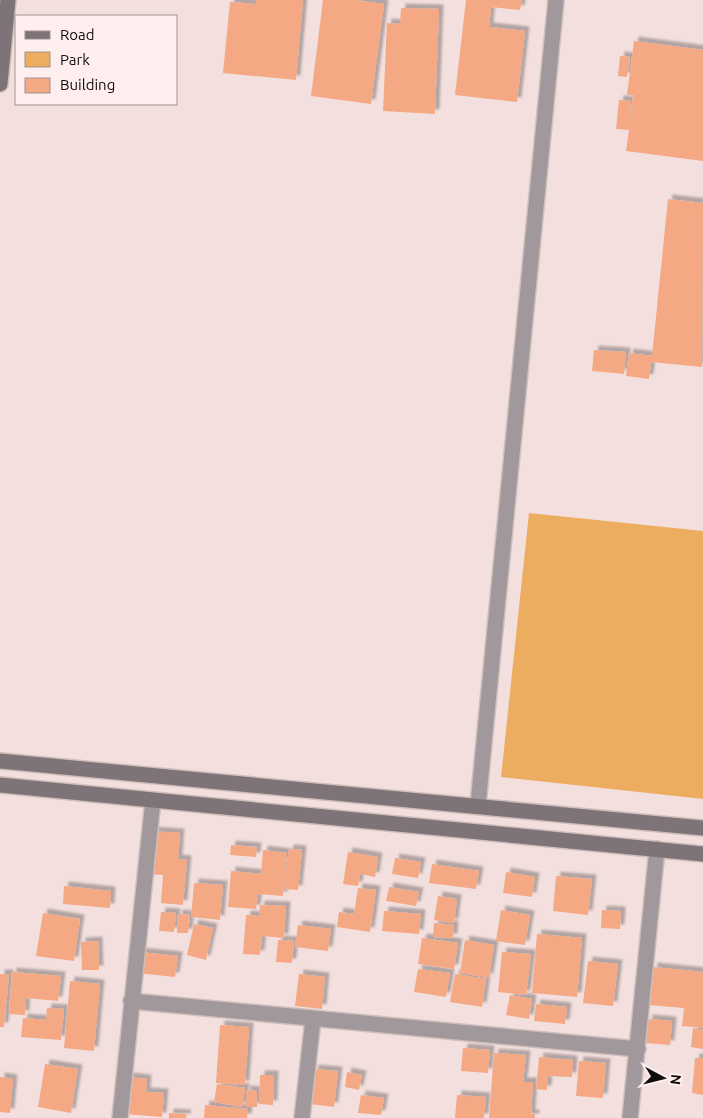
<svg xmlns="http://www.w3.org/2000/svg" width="703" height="1118" viewBox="0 0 703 1118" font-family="Ubuntu,sans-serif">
  <defs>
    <filter id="shadow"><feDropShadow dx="4.5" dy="-4.5" stdDeviation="1" flood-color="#0004"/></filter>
  </defs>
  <rect width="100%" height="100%" fill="#f3e0de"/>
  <path fill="#edad60" d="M529 513 703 531V799L501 777Z"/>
  <path fill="#f4a884" filter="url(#shadow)" d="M256 0H303L296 80 223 73 230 2 256 4Z
    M323 0H355L384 4 371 104 311 96Z
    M466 0H522L520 10 491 7 489 27 525 31 517 102 455 95Z
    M401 8 439 9 435 114 383 111 387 23 400 24Z
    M634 41 703 50V161L626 151 629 130 616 129 619 100 631 101 629 127 633 95H627Z
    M620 56 630 57 627 77 618 76Z
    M668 199 703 203 702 367 651 362 649 379 626 376 629 353 652 356Z
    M594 350 626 352 624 374 592 371Z
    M151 831 180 833 178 859 187 860 183 905 161 903 163 875 148 874Z
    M231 845 257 847 256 857 230 855Z
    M289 849 302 850 298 890 284 889Z
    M263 850 287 853 283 896 258 894 256 909 228 907 231 871 261 874Z
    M348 852 378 857 375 877 360 874 358 886 343 884Z
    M395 858 421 862 418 878 392 874Z
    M432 864 479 871 476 889 429 883Z
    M506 872 535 877 532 897 503 893Z
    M556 876 592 879 588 915 553 911Z
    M194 883 223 885 220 920 191 917Z
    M64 886 111 891 110 908 63 904Z
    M389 887 419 892 416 906 386 901Z
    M358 888 376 890 370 932 337 927 339 912 354 914Z
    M438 896 457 899 454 923 434 920Z
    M260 905 286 906 284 938 262 936 260 955 243 954 246 915 259 916Z
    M501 910 530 915 525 945 496 941Z
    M602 910 621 911 620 929 601 928Z
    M384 911 421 914 419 934 382 931Z
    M161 912 176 913 174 932 159 931Z
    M43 913 80 919 74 961 36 956Z
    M178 914 190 915 188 933H177Z
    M434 923 454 925 453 938 433 937Z
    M194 924 213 928 206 960 187 955Z
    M298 925 331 929 328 951 295 947Z
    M537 934 582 938 577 997 532 993Z
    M422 938 458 943 454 969 418 964Z
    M278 940 294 941 292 963 276 962Z
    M465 940 494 945 489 978 460 973Z
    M98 941 99 970H82L81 942Z
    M139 952 178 956 175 977 137 973Z
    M502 952 531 954 526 995 498 992Z
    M588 961 618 964 613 1006 583 1003Z
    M653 967 703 972V1028L682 1026 684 1008 649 1005Z
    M418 969 450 973 446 997 414 992Z
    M12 972 61 976 58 1001 26 998 25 1015 9 1014Z
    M0 974H9L4 1027H0Z
    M299 974 325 977 322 1009 295 1006Z
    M455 974 486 979 482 1007 450 1002Z
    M70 981 100 984 94 1051 64 1048Z
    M510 995 532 999 529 1019 506 1015Z
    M536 1004 567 1007 565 1024 534 1021Z
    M47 1008 64 1009 61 1040 21 1037 23 1018 46 1020Z
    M648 1019 672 1021 670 1045 646 1043Z
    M220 1025 249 1027 245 1085 216 1083Z
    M693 1028 703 1030V1049L691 1047Z
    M463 1048 490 1050 488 1073 461 1071Z
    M494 1053 526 1055 523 1082H533L531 1114H535V1118H489Z
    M539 1057 573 1060 572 1077 548 1076 547 1090 536 1089Z
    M695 1058H703V1095L692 1093Z
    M579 1061 606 1063 603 1098 576 1096Z
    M45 1064 78 1069 71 1113 38 1107Z
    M314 1069 338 1071 334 1107 310 1104Z
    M347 1072 362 1075 359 1090 345 1087Z
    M260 1075H274L273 1105 259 1104Z
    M0 1077 13 1079 10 1113 0 1112Z
    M128 1077 147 1079 146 1092 164 1093 162 1117 125 1114Z
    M217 1084 245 1088 242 1107 214 1102Z
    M246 1090 257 1091V1107H246Z
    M361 1095 384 1098 381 1115 358 1113Z
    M457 1095 486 1097 484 1118H455Z
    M205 1105 248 1109 247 1118H204Z
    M169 1113 187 1114 186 1118H169Z"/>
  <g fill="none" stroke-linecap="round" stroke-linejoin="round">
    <defs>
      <path id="street" d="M478 805 556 0
        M131 1001 638 1049
        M120 1118 153 800
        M302 1118 313 1019
        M630 1118 657 849"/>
      <path id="secondary" d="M0 84 8 0
        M0 761 703 828
        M0 785 703 854"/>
    </defs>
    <use href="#street" stroke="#cfbebc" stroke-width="18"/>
    <use href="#secondary" stroke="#cfbebc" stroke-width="18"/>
    <use href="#street" stroke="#a0989a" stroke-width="15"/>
    <use href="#secondary" stroke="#7e7376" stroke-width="15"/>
  </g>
  <rect x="15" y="15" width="162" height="90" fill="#feeeed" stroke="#9f9392"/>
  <rect x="25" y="31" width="25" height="8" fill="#7e7376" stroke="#9f9392"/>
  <text x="60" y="40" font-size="15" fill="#110b0a">Road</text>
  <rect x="25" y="52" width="25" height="15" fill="#edad60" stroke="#9f9392"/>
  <text x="60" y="65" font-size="15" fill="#110b0a">Park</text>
  <rect x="25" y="78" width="25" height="15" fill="#f4a884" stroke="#9f9392"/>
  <text x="60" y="90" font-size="15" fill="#110b0a">Building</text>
  <g transform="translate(663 1078) rotate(97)" stroke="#feeeed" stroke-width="4" paint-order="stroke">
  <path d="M0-4L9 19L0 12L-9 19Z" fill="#110b0a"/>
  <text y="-8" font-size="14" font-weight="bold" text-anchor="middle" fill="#110b0a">N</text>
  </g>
</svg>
